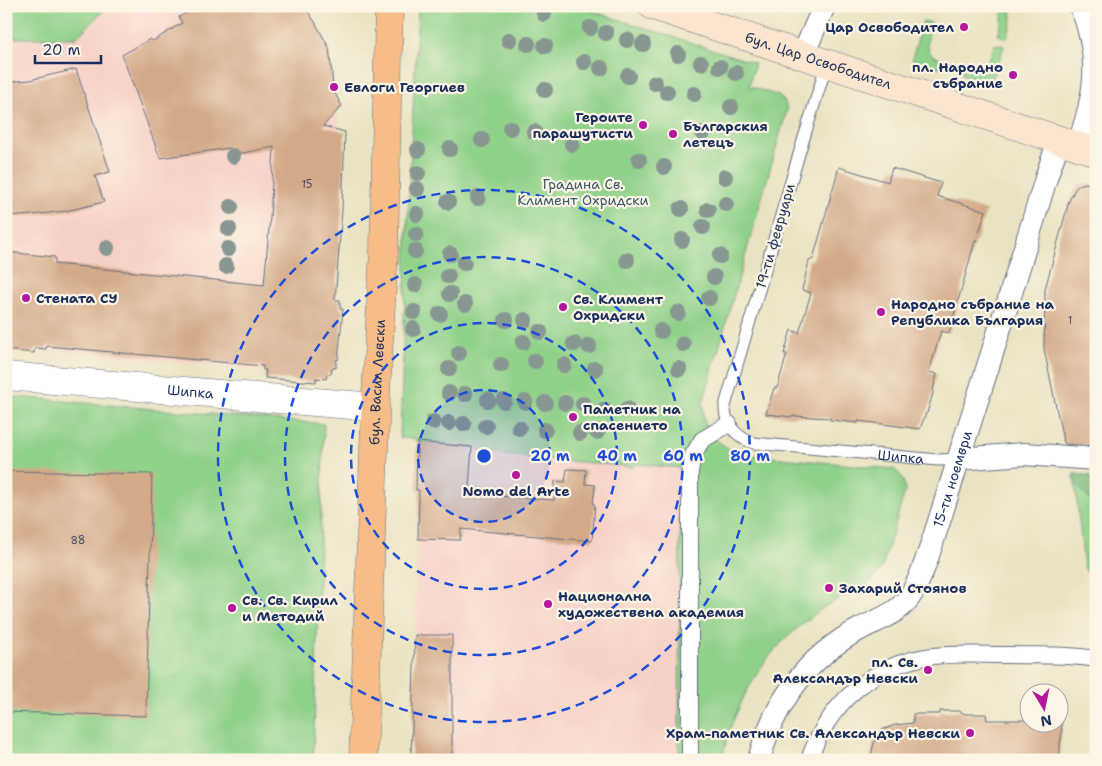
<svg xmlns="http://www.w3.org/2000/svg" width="1102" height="766" viewBox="0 0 1102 766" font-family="'Shantell Sans',sans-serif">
  <rect width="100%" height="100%" fill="#fcf5e5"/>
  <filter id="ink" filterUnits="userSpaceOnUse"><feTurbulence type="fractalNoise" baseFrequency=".02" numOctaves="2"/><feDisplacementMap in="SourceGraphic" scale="10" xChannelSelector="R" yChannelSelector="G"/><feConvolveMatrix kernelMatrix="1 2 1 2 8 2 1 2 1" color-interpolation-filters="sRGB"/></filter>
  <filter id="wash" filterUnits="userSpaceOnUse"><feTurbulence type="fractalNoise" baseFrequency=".0096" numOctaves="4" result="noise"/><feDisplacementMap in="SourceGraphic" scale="20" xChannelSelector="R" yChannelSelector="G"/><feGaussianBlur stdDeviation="1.12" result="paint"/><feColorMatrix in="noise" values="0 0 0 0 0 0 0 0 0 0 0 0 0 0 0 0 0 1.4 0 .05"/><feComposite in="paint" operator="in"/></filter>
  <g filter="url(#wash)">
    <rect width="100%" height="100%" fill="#eae3c2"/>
    <path fill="#f7d1c7" d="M6 6H307L308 12 315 22 329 48 332 75 333 90 342 106 337 112 339 130 342 210 335 299 340 300V308L343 309 338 360H336V368H332L331 374H327L326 379 316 378V382L265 378V370L46 349 35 348 34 353 6 350Z
      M417 442 472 447 477 448 483 453 632 467 636 464 681 468 679 756 411 759 419 490H416Z"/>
    <path fill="#90d28a" stroke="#568074" d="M6 6H108L76 38H6Z
      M418 6H576L755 63 749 86 779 96 785 102 787 110 703 403C703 408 703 414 704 419 708 437 725 448 741 454L894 469C902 475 904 481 905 491L882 568 866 586 849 593 823 608 802 624 782 642 766 660 753 680 742 700 728 733 723 756H679L680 468 636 464 633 467 483 453 477 448 417 442V439L400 438 407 235Z
      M999 6H1010C1014 18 1011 26 1007 38L998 35C1001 25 1005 16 999 6Z
      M923 21 932 23C927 40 921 54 944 60L941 68 912 59Z
      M995 44 1004 46 991 84 962 74 964 67C986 75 989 60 995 44Z
      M6 396 324 424 313 760H6Z
      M1074 474 1096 476V573L1087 572 1084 567Z"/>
    <path fill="#74b476" stroke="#48726a" d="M1074 474 1096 476V506L1075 483Z"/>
    <g id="blocks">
      <path fill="#d3a987" d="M199 6H304L315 22 329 48 332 75 333 90 342 106 323 126 345 132 342 210 335 300H340V309H343L338 360H336V368H332L331 374H327L326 379 316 378V382L265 378 266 370H263V366L47 346 46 349 35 348 34 353 6 350V252L55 257V264L264 285 270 218 274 147 232 155 230 148 160 158 122 55 150 39 153 41 182 23 179 17Z
        M76 69 110 172 95 176 104 202 66 211 22 216 6 215V82L30 80Z
        M839 167 888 182 892 168 941 183 937 196 986 211 976 242 975 241 949 333 941 331 929 372 937 374 933 390H934L927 413H926L920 429 875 423 858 421V423L830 420V418L793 416 792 417 766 414 774 388H777L787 354H784L791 330 799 333 811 293 802 290 809 261 813 259Z
        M1085 183 1096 185V446L1065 444 1063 440 1044 349 1045 289 1069 201 1075 189 1079 185Z
        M417 442 472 447 469 488 496 490V496L554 500 555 481 565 482 567 469 586 470 585 484 595 485 593 504 595 505 592 541 461 529 460 540 418 539 419 490H416Z
        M6 471 152 474 146 716 6 712Z
        M415 635H452V759H411Z
        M940 711H959L965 714H986L987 720H1030V724H1060V720H1062L1061 741H1060V760H870L875 738 882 730 895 725 913 723V714H940Z"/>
    </g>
  </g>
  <g filter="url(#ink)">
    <use href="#blocks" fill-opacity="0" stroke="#636e81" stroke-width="1"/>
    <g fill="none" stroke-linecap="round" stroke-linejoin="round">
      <defs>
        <g id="service">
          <path id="s1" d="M827 63 799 154 725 406C724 424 737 437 753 443L938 460 959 459"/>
        </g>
        <path id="pedestrian" d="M690 760V471L693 455 702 440 729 424
          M809 760C828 704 873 663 933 656 958 653 984 655 1009 655 1037 656 1067 654 1096 659"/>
        <g id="minor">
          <path d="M803 55 824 6"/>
          <path d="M1078 146C1096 93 1102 60 1081 6"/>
          <path d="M959 459 1024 454 1096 459"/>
          <path id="s2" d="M759 760C773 704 808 656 860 629 879 619 901 613 912 593 922 576 928 556 934 537 943 509 952 481 960 454 990 361 1019 268 1047 175L1059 140"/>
        </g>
        <g id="tertiary">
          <path id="s3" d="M6 376 375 407"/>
        </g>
        <g id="secondary">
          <path id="s4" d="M653 6 1096 152"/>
        </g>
        <g id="primary">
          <path id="s5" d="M363 760 376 394 384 250 389 6"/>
        </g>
      </defs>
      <use href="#service" stroke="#636e81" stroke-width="13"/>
      <use href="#pedestrian" stroke="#636e81" stroke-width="18"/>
      <use href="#minor" stroke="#636e81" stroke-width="24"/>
      <use href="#tertiary" stroke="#636e81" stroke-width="29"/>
      <use href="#secondary" stroke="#636e81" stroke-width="29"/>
      <use href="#primary" stroke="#636e81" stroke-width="29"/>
      <use href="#service" stroke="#fff" stroke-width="11"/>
      <use href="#pedestrian" stroke="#fff" stroke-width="16"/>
      <use href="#minor" stroke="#fff" stroke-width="22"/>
      <use href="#tertiary" stroke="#fff" stroke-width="28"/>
      <use href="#secondary" stroke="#fce5cf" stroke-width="28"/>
      <use href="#primary" stroke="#f7bd88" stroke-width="28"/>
    </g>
    <g fill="#889791">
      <circle cx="544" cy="14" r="8"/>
      <circle cx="590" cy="28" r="8"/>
      <circle cx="606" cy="33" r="8"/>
      <circle cx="509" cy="40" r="8"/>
      <circle cx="627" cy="40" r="8"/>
      <circle cx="528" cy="44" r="8"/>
      <circle cx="643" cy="44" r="8"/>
      <circle cx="545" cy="46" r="8"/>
      <circle cx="678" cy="54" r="8"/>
      <circle cx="584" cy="62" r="8"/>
      <circle cx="701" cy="63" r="8"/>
      <circle cx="720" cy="67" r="8"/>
      <circle cx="601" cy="68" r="8"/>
      <circle cx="736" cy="73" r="8"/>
      <circle cx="628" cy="76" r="8"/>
      <circle cx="655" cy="83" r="8"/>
      <circle cx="545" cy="90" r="8"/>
      <circle cx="667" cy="92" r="8"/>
      <circle cx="694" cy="94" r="8"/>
      <circle cx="731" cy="107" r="8"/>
      <circle cx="510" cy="128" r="8"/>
      <circle cx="534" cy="132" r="8"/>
      <circle cx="703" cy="133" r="8"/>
      <circle cx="482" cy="140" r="8"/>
      <circle cx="572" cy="144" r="8"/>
      <circle cx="450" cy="149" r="8"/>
      <circle cx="418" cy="150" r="8"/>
      <circle cx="233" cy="156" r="8"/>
      <circle cx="639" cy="160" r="8"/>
      <circle cx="664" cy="167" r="8"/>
      <circle cx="418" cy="173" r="8"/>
      <circle cx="725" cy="177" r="8"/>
      <circle cx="417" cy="189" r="8"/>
      <circle cx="478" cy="198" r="8"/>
      <circle cx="448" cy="202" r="8"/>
      <circle cx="726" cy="204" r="8"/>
      <circle cx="231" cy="207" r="8"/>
      <circle cx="681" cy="209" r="8"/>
      <circle cx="708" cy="210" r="8"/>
      <circle cx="417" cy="214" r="8"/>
      <circle cx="703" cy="227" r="8"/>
      <circle cx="229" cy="229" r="8"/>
      <circle cx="416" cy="234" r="8"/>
      <circle cx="682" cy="240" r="8"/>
      <circle cx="107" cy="248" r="8"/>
      <circle cx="228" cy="249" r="8"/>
      <circle cx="415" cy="251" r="8"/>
      <circle cx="450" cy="254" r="8"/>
      <circle cx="720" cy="256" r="8"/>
      <circle cx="627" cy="260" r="8"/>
      <circle cx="464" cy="263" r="8"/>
      <circle cx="226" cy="266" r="8"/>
      <circle cx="448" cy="276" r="8"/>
      <circle cx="714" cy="277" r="8"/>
      <circle cx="415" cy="285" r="8"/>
      <circle cx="450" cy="294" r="8"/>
      <circle cx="709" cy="298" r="8"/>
      <circle cx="465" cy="304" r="8"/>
      <circle cx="414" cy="312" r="8"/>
      <circle cx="678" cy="313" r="8"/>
      <circle cx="440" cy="314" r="8"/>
      <circle cx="506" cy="320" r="8"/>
      <circle cx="525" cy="320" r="8"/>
      <circle cx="413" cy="329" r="8"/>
      <circle cx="661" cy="331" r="8"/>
      <circle cx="540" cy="332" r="8"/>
      <circle cx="523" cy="342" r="8"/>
      <circle cx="574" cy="344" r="8"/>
      <circle cx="683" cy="344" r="8"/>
      <circle cx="589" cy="346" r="8"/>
      <circle cx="459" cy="353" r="8"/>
      <circle cx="535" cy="361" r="8"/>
      <circle cx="501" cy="365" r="8"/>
      <circle cx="564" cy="365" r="8"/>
      <circle cx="449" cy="369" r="8"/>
      <circle cx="595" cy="369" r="8"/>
      <circle cx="679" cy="369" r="8"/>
      <circle cx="449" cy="393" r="8"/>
      <circle cx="465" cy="394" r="8"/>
      <circle cx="488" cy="400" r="8"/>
      <circle cx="504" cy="401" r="8"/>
      <circle cx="525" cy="402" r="8"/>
      <circle cx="545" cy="403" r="8"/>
      <circle cx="565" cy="403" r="8"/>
      <circle cx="583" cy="404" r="8"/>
      <circle cx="627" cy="409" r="8"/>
      <circle cx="604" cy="410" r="8"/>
      <circle cx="433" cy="422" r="8"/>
      <circle cx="449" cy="423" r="8"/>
      <circle cx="464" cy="424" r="8"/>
      <circle cx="486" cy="426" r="8"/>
      <circle cx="519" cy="428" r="8"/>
      <circle cx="545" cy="430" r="8"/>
      <circle cx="597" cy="432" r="8"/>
      <circle cx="580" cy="433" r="8"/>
    </g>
  </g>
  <circle cx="484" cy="456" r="66" fill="#1d4ed8" fill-opacity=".12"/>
  <g fill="none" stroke="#1d4ed8" stroke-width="2.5" stroke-dasharray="9 6">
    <circle cx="484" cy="456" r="66"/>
    <circle cx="484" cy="456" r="133"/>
    <circle cx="484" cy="456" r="199"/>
    <circle cx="484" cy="456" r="266"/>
  </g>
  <g fill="#b5179e" stroke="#fcf5e5" stroke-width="2">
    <circle cx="964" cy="27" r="5"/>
    <circle cx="1013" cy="75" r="5"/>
    <circle cx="334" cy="87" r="5"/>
    <circle cx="643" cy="125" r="5"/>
    <circle cx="673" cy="134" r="5"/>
    <circle cx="26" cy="298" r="5"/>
    <circle cx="563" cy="307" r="5"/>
    <circle cx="881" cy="312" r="5"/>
    <circle cx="573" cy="417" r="5"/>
    <circle cx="516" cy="475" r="5"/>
    <circle cx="829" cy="588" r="5"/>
    <circle cx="548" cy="604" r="5"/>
    <circle cx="232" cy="608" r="5"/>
    <circle cx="928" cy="670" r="5"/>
    <circle cx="970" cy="733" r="5"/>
  </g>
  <g text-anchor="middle" stroke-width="4.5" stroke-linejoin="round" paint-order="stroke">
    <g font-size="11" fill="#494e68">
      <text x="307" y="188">15</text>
      <text x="1070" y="324">1</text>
      <text x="78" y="544">88</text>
    </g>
    <g font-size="14" font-weight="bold" fill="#1b2f5e" stroke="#fcf5e5" text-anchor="start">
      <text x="954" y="32" text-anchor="end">Цар Освободител</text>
      <text x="1003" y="72" text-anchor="end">пл. Народно<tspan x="1003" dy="16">събрание</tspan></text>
      <text x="344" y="92">Евлоги Георгиев</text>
      <text x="633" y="122" text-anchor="end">Героите<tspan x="633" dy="16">парашутисти</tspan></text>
      <text x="683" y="131">Българския<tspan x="683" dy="16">летецъ</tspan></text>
      <text x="36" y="303">Стената СУ</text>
      <text x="573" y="304">Св. Климент<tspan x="573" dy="16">Охридски</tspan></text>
      <text x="891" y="309">Народно събрание на<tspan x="891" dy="16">Република България</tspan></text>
      <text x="583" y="414">Паметник на<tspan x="583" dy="16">спасението</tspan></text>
      <text x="516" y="496" text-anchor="middle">Nomo del Arte</text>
      <text x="839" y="593">Захарий Стоянов</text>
      <text x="558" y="601">Национална<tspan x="558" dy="16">художествена академия</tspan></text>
      <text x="242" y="605">Св. Св. Кирил<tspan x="242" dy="16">и Методий</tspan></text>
      <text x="918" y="667" text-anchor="end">пл. Св.<tspan x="918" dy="16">Александър Невски</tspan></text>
      <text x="960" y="738" text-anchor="end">Храм-паметник Св. Александър Невски</text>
    </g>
    <g font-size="14" fill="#1b2f5e" stroke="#fcf5e5">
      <text dy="5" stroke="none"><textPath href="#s4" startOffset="174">бул. Цар Освободител</textPath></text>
      <text transform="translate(775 236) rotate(-74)" y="5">19-ти февруари</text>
      <text dy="5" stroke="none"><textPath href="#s5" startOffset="378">бул. Васил Левски</textPath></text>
      <text dy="5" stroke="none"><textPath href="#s3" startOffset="185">Шипка</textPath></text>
      <text dy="5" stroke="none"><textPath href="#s1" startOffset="556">Шипка</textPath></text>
      <text dy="5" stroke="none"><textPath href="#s2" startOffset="356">15-ти ноември</textPath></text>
    </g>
    <g font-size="14" fill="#385869" stroke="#fcf5e5">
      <text x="583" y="189">Градина Св.<tspan x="583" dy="16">Климент Охридски</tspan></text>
    </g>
  </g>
  <circle cx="484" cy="456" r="8" fill="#1d4ed8" stroke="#fcf5e5" stroke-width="2.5"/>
  <g font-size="15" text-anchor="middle" font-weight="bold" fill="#1d4ed8" stroke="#fcf5e5" stroke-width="4.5" stroke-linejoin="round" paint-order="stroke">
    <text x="550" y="461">20 m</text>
    <text x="617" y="461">40 m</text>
    <text x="683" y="461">60 m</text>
    <text x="750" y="461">80 m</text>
  </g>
  <rect width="1102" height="766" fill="none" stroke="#fcf5e5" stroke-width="25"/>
  <g transform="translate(1044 708) rotate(170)"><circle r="24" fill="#fcf5e5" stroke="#a2a6af"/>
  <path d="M0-4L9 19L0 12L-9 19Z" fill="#b5179e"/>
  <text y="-8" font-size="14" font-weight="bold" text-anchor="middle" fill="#1b2f5e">N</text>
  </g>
  <path d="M35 55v8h66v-8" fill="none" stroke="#1b2f5e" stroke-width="2.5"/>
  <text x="42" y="55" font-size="15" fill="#1b2f5e" stroke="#fcf5e5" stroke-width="4" paint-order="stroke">20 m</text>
</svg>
